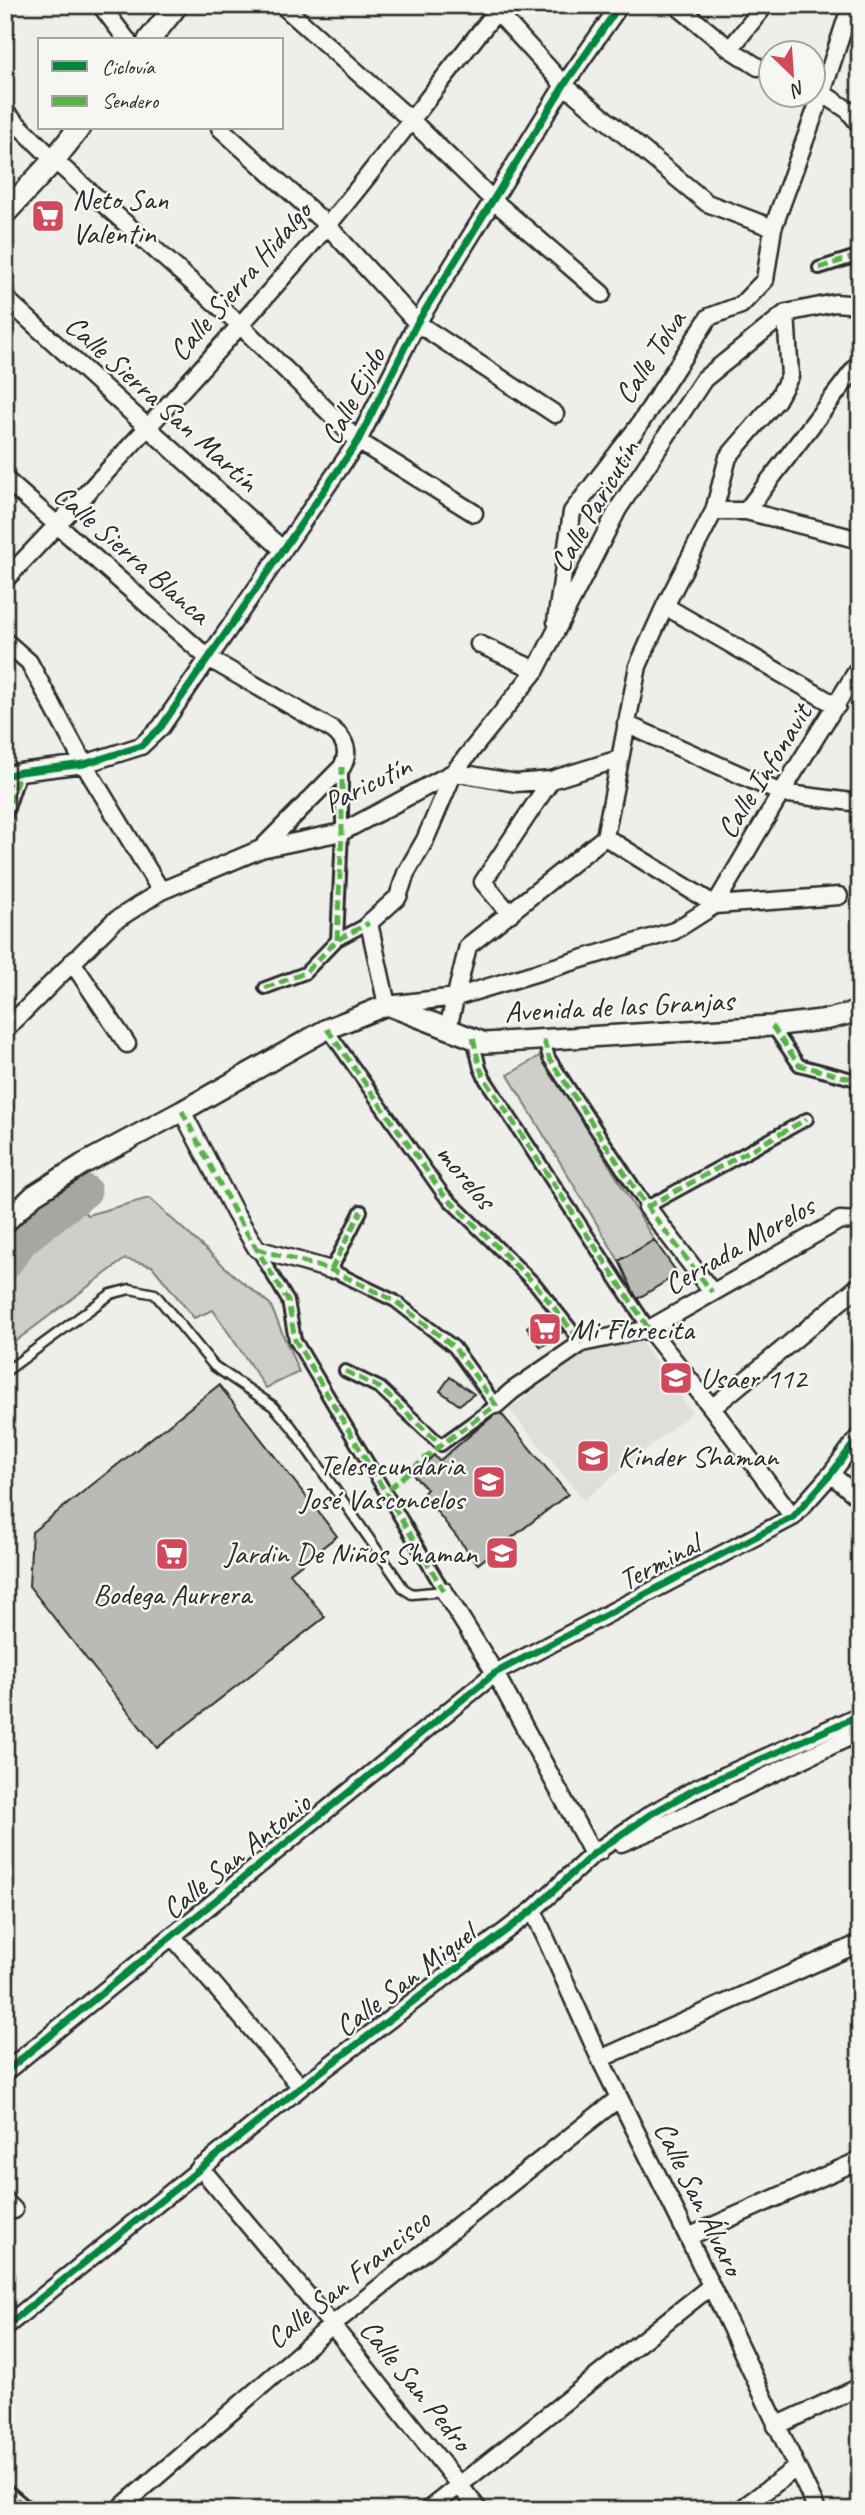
<svg xmlns="http://www.w3.org/2000/svg" width="865" height="2515" viewBox="0 0 865 2515" font-family="Caveat,sans-serif">
  <rect width="100%" height="100%" fill="#eeeeea"/>
  <filter id="ink" filterUnits="userSpaceOnUse"><feTurbulence type="fractalNoise" baseFrequency=".0143" numOctaves="2"/><feDisplacementMap in="SourceGraphic" scale="14" xChannelSelector="R" yChannelSelector="G"/><feConvolveMatrix kernelMatrix="1 2 1 2 8 2 1 2 1" color-interpolation-filters="sRGB"/></filter>
  <g filter="url(#ink)">
    <path fill="#dededb" d="M641 1341 692 1412 584 1500 509 1409 585 1353Z"/>
    <path fill="#cececa" stroke="#7c7c7a" stroke-width="2" d="M543 1054 654 1240 619 1261 508 1075Z
      M149 1198 236 1277 270 1304 299 1372 266 1388 213 1310 194 1318 152 1266 125 1259 5 1349V1274L26 1245 78 1205 87 1215Z"/>
    <g fill="none" stroke-linecap="round" stroke-linejoin="round">
      <path stroke="#a6a6a3" stroke-width="33" d="M5 1264 22 1240 85 1191"/>
    </g>
    <path fill="#babab7" stroke="#2b2b2b" stroke-width="2" d="M654 1240 678 1274 637 1299 619 1261Z
      M549 1311 564 1331 541 1347 527 1327Z
      M450 1377 474 1394 459 1405 440 1391Z
      M219 1385 337 1536 290 1573 325 1617 157 1748 29 1586 32 1532Z
      M499 1411 568 1494 478 1564 423 1494 427 1489 413 1475 434 1455 439 1461Z"/>
    <g fill="none" stroke-linecap="round" stroke-linejoin="round">
      <defs>
        <path id="service" d="M5 1372 111 1294 130 1289 155 1294 214 1366 273 1406 291 1426 404 1589 412 1594 444 1591"/>
        <path id="pedestrian" d="M819 268 860 255
          M5 817 20 772
          M337 940 342 832V767
          M265 988 305 973 337 940 369 923
          M772 1026 799 1065 860 1081
          M327 1029 443 1194 536 1285 582 1343
          M473 1038 480 1068 485 1079 649 1329
          M544 1040 549 1058 647 1207 807 1119
          M257 1249 288 1301 295 1340 444 1591
          M345 1371 380 1388 441 1445 496 1405 454 1347 395 1301 331 1270 361 1211
          M5 2489 30 2510"/>
        <path id="minor" d="M282 5 412 121 494 201 602 294
          M491 5 564 85 707 203 773 228
          M676 5 730 49 758 67
          M102 7 127 40
          M730 49 765 5
          M822 93 848 110 860 125
          M5 112 54 160 239 324 358 441 474 513
          M220 128 327 225 417 323 555 414
          M5 298 282 549
          M5 479 208 658 333 730C346 740 350 753 342 767L261 849 161 891 113 922 5 1030
          M714 511H746L860 540
          M746 511 860 362
          M5 580C115 464 223 347 327 226 388 154 442 77 502 5
          M665 606 837 706
          M556 622 572 512 637 428 709 317 741 305 765 280 773 228 822 93 851 5
          M5 641 29 662 84 764 161 891
          M479 644 536 670
          M626 724 781 793 860 803
          M454 772 516 783 551 780 619 759
          M5 776 20 772 84 764 141 746 161 727 358 441 417 323 564 85 620 5
          M605 837 638 666 665 606 714 511 728 457 777 400 790 376 786 313
          M605 837 715 905
          M261 849 342 832 454 772
          M839 896 715 905 674 931 456 997 387 1005 369 923 398 897 406 873 425 840 454 772 536 670 618 509 704 379 786 313 835 303 860 305
          M715 905 781 793 860 666
          M510 914 483 882 551 780
          M72 962 127 1044
          M448 1028 468 946 605 837
          M182 1111 235 1213 257 1249 331 1270
          M647 1207 712 1292
          M649 1329 712 1408 793 1517
          M496 1405 512 1391 582 1343 649 1329 840 1220 860 1221
          M712 1408 860 1285
          M831 1474 860 1499
          M444 1591 495 1673 593 1854 600 1851
          M621 1843 662 1826 860 1732
          M533 1910 600 2059 688 2237 817 2510
          M173 1937 301 2087
          M600 2059 860 1943
          M5 2072 495 1673 793 1517 831 1474 860 1435
          M200 2167 332 2325 479 2510
          M5 2201 14 2210
          M688 2237 860 2160
          M5 2327 301 2087 533 1910 593 1854 651 1814 697 1788 860 1715
          M776 2426 860 2387
          M118 2510 332 2325 619 2098
          M428 2510 711 2286
          M740 2510 796 2468"/>
        <path id="tertiary" d="M5 1223 34 1195 83 1164 182 1111 327 1029 387 1005 485 1043 772 1026 829 1019 860 1011"/>
        <path id="secondary" d="M149 40 177 5
          M5 213 54 160 79 128"/>
      </defs>
      <use href="#service" stroke="#2b2b2b" stroke-width="13"/>
      <use href="#pedestrian" stroke="#2b2b2b" stroke-width="16"/>
      <use href="#minor" stroke="#2b2b2b" stroke-width="21"/>
      <use href="#tertiary" stroke="#2b2b2b" stroke-width="24"/>
      <use href="#secondary" stroke="#2b2b2b" stroke-width="26"/>
      <use href="#service" stroke="#f6f6f2" stroke-width="8"/>
      <use href="#pedestrian" stroke="#f6f6f2" stroke-width="10"/>
      <use href="#minor" stroke="#f6f6f2" stroke-width="16"/>
      <use href="#tertiary" stroke="#f6f6f2" stroke-width="19"/>
      <use href="#secondary" stroke="#f6f6f2" stroke-width="21"/>
      <path stroke="#56b246" stroke-width="5" stroke-dasharray="10 5" stroke-linecap="butt" d="M819 268 860 255
        M5 817 20 772
        M337 940 342 832V767
        M265 988 305 973 337 940 369 923
        M772 1026 799 1065 860 1081
        M327 1029 443 1194 536 1285 582 1343
        M473 1038 480 1068 485 1079 649 1329
        M544 1040 549 1058 647 1207 712 1292
        M182 1111 235 1213 288 1301 295 1340 444 1591
        M647 1207 807 1119
        M257 1249 331 1270 395 1301 454 1347 496 1405 441 1445 385 1492
        M331 1270 361 1211
        M345 1371 380 1388 441 1445
        M5 2489 30 2510"/>
      <defs>
        <path id="cycleway" d="M5 776 20 772 84 764 141 746 161 727 358 441 417 323 564 85 620 5
          M5 2072 495 1673 793 1517 831 1474 860 1435
          M5 2327 301 2087 533 1910 593 1854 651 1814 697 1788 860 1715"/>
      </defs>
      <use href="#cycleway" stroke="#f6f6f2" stroke-width="11"/>
      <use href="#cycleway" stroke="#00873e" stroke-width="7"/>
    </g>
  </g>
  <defs>
    <symbol id="supermarket-square" viewBox="-11 -11 22 22"><rect x="-9" y="-9" width="18" height="18" rx="4" fill="#d1495b" stroke="#f6f6f2"/><path d="M-6-5.5h2.5l.6 2H6L4.5 2H-2.5L-4.4-4H-6ZM-1.5 3.2a1.3 1.3 0 1 0 .1 0ZM3 3.2a1.3 1.3 0 1 0 .1 0Z" fill="#fff"/></symbol>
    <symbol id="school-square" viewBox="-11 -11 22 22"><rect x="-9" y="-9" width="18" height="18" rx="4" fill="#d1495b" stroke="#f6f6f2"/><path d="M0-5L7-2L0 1L-7-2ZM-4 1L0 2.5L4 1V4Q0 6-4 4Z" fill="#fff"/></symbol>
  </defs>
  <g fill-rule="evenodd">
    <use href="#supermarket-square" x="29" y="197" width="38" height="38"/>
    <use href="#supermarket-square" x="526" y="1310" width="38" height="38"/>
    <use href="#school-square" x="657" y="1359" width="38" height="38"/>
    <use href="#school-square" x="574" y="1437" width="38" height="38"/>
    <use href="#school-square" x="470" y="1463" width="38" height="38"/>
    <use href="#school-square" x="483" y="1534" width="38" height="38"/>
    <use href="#supermarket-square" x="153" y="1535" width="38" height="38"/>
  </g>
  <g text-anchor="middle" stroke-width="5" stroke-linejoin="round" paint-order="stroke">
    <g font-size="30" fill="#2b2b2b" stroke="#f6f6f2" text-anchor="start">
      <text x="72" y="209">Neto San<tspan x="72" dy="34">Valentin</tspan></text>
      <text x="570" y="1339">Mi Florecita</text>
      <text x="700" y="1388">Usaer 112</text>
      <text x="618" y="1466">Kinder Shaman</text>
      <text x="464" y="1475" text-anchor="end">Telesecundaria<tspan x="464" dy="34">José Vasconcelos</tspan></text>
      <text x="477" y="1563" text-anchor="end">Jardin De Niños Shaman</text>
      <text x="172" y="1604" text-anchor="middle">Bodega Aurrera</text>
    </g>
    <g font-size="30" fill="#2b2b2b" stroke="#f6f6f2">
      <text transform="translate(240 281) rotate(-49)" y="10">Calle Sierra Hidalgo</text>
      <text transform="translate(650 357) rotate(-57)" y="10">Calle Tolva</text>
      <text transform="translate(353 396) rotate(-62)" y="10">Calle Ejido</text>
      <text transform="translate(162 403) rotate(42)" y="10">Calle Sierra San Martín</text>
      <text transform="translate(594 506) rotate(-60)" y="10">Calle Paricutín</text>
      <text transform="translate(132 554) rotate(41)" y="10">Calle Sierra Blanca</text>
      <text transform="translate(764 771) rotate(-58)" y="10">Calle Infonavit</text>
      <text transform="translate(367 784) rotate(-26)" y="10">Paricutín</text>
      <text transform="translate(619 1006) rotate(-3)" y="10">Avenida de las Granjas</text>
      <text transform="translate(466 1176) rotate(50)" y="10">morelos</text>
      <text transform="translate(739 1245) rotate(-30)" y="10">Cerrada Morelos</text>
      <text transform="translate(659 1562) rotate(-28)" y="10">Terminal</text>
      <text transform="translate(236 1856) rotate(-39)" y="10">Calle San Antonio</text>
      <text transform="translate(405 1980) rotate(-37)" y="10">Calle San Miguel</text>
      <text transform="translate(699 2198) rotate(64)" y="10">Calle San Álvaro</text>
      <text transform="translate(348 2279) rotate(-39)" y="10">Calle San Francisco</text>
      <text transform="translate(416 2385) rotate(51)" y="10">Calle San Pedro</text>
    </g>
  </g>
  <rect width="865" height="2515" fill="none" stroke="#f6f6f2" stroke-width="28"/>
  <rect x="14" y="14" width="837" height="2487" fill="none" stroke="#2b2b2b" stroke-width="2.5" filter="url(#ink)"/>
  <rect x="38" y="38" width="245" height="91" fill="#f6f6f2" stroke="#a5a5a2" stroke-width="2"/>
  <rect x="52" y="61" width="35" height="10" fill="#00873e" stroke="#a5a5a2" stroke-width="2"/>
  <text x="102" y="74" font-size="21" fill="#2b2b2b">Ciclovía</text>
  <rect x="52" y="96" width="35" height="10" fill="#56b246" stroke="#a5a5a2" stroke-width="2"/>
  <text x="102" y="108" font-size="21" fill="#2b2b2b">Sendero</text>
  <g transform="translate(792 74) rotate(155)"><circle r="33" fill="#f6f6f2" stroke="#a5a5a2" stroke-width="2"/>
  <path d="M0-5L12 26L0 18L-12 26Z" fill="#d1495b"/>
  <text y="-10" font-size="19" font-weight="bold" text-anchor="middle" fill="#2b2b2b">N</text>
  </g>
</svg>
